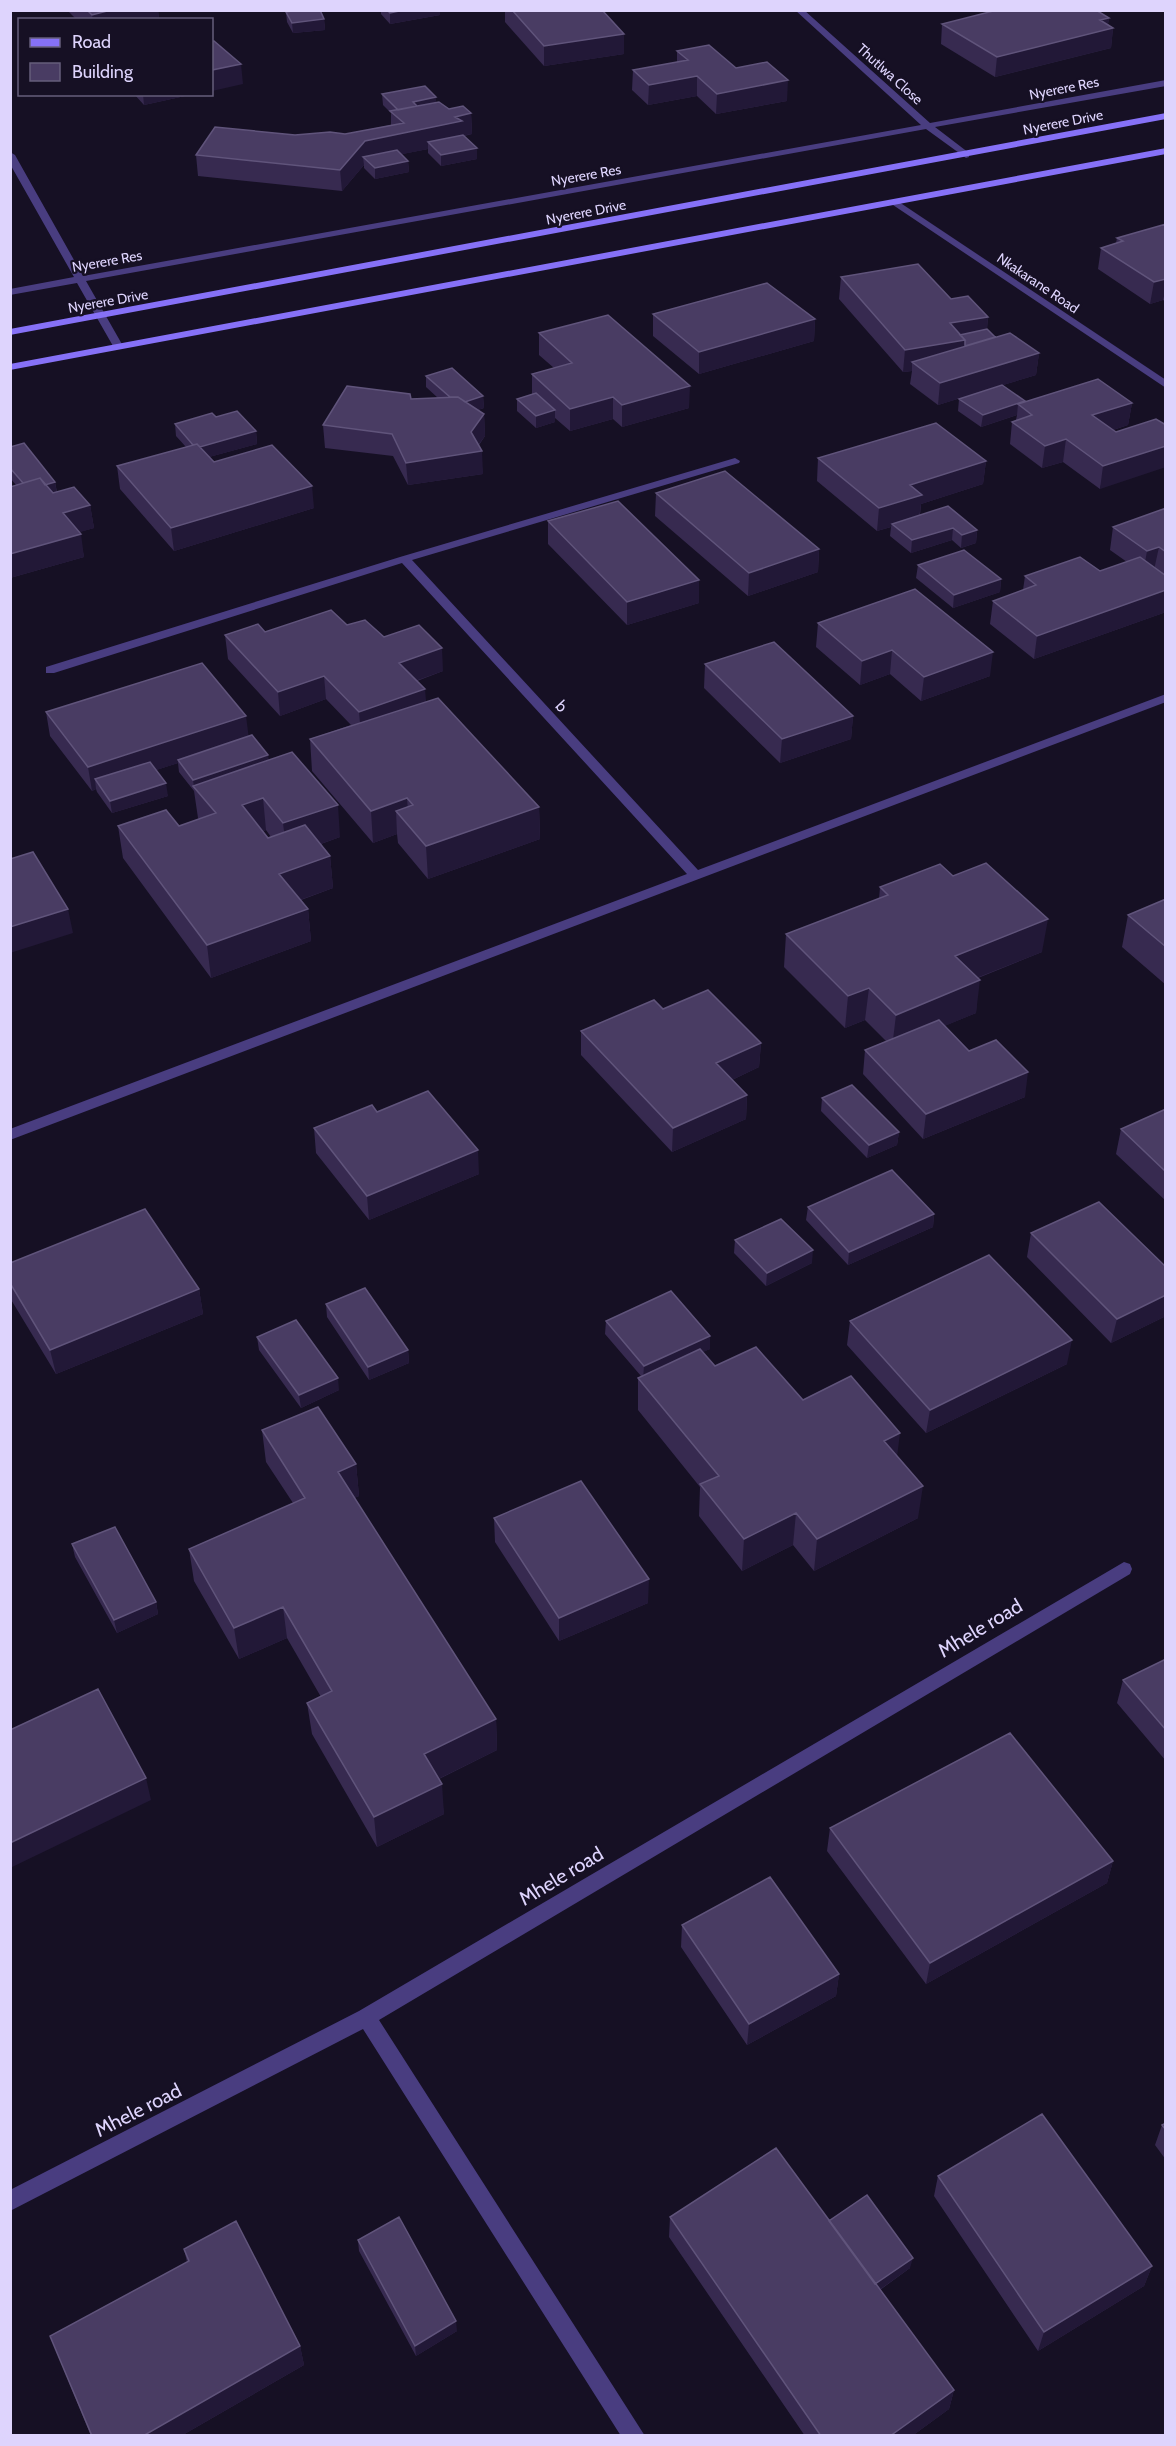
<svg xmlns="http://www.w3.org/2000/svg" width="1176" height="2446" viewBox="0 0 1176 2446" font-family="Cabin,sans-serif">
  <rect width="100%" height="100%" fill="#161024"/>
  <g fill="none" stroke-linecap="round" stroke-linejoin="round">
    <path fill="#493d80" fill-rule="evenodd" d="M795 10H804L930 123 1166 80V86L935 127 969 153V157L966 158 926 129 86 281 123 346 118 349 113 346 77 283 10 295V289L74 277 10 164V152L15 155 83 276 921 125Z
      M896 200 1166 380V388L893 205 891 203Z
      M735 458 740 461 739 463 412 560 698 870 1166 694V702L10 1140V1129L687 874 402 563 54 673H46V667L400 557Z
      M1124 1562 1130 1564 1132 1569 1130 1574 379 2020 645 2436H621L363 2029 10 2211V2190L359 2011Z"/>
    <path fill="#8671f7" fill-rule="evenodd" d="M1166 113V119L10 335V329Z
      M1166 148V154L10 370V364Z"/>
  </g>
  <path fill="#372a50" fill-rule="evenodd" d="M67 10H158L159 20H77Z
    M381 10H440V15L390 24 381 14Z
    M505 10H602L624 54 544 66 505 22Z
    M286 12 324 19 325 30 293 33 287 22Z
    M1109 18 1108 24 1113 28 1111 48 995 77 941 44 942 24Z
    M677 51 736 68 787 101 716 114 697 96 648 105 632 90 633 70 677 62Z
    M134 94H194L144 105Z
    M382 94 436 97V103L449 109 471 113 472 134 464 136 477 159 441 166 428 153V149L402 154 408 161 409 172 375 179 364 168V165L342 191 198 176 196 155 295 135 345 134 391 125V113L383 105Z
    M1166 224V302L1163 300 1150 304 1098 269 1101 248 1116 243 1117 238Z
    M841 277 951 299 988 317 987 329 995 337 1039 353 1036 375 1003 385 1025 402 1132 403 1128 425 1113 430 1100 489 1063 462 1042 468 1010 444 1012 422 1016 420 1017 415 981 427 958 411 959 399 986 390 938 405 910 384 912 371 903 372 839 299Z
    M653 314 815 319 814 341 699 374 653 336Z
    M539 333 689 408 622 427 613 419 570 431 555 418V422L536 428 517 411V399L532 394V374L554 368 539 355Z
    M426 376 483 396 484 408 478 410 484 414 485 436 479 445 483 474 408 485 393 456 325 448 323 425 411 399 438 398 426 387Z
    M216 417 256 431 257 444 209 457 214 462 314 508 174 551 120 489 117 466 186 447 176 436 175 424Z
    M10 447 55 482 57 492 90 505 94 528 79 532 84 557 10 578V487L16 485 10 478Z
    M818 458 986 461 983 484 921 504 920 515 977 530 976 543 961 548 952 540 911 553 890 536 891 527 877 531 817 481Z
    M656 493 819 549 818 572 748 596 655 516Z
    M1166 508V612L1034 659 990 624 993 601 1023 590 1025 576 1100 571 1127 562 1110 550 1113 527Z
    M548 521 699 603 627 625 548 544Z
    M918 565 1001 579 1000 592 953 608 916 578Z
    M818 623 990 676 921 701 890 674 860 685 816 647Z
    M347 625 384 637 443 671 417 681 426 701 539 807 540 839 428 879 398 843 397 834 373 843 312 771 310 739 351 725 326 699 280 716 228 659 225 635Z
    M705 664 853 716 851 739 780 763 704 688Z
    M46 712 249 736 269 760 340 837 321 844 330 856 333 888 301 900 308 909 311 941 211 978 123 858 118 826H179L199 819 198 818 194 791 179 772 178 763 156 770 168 796 112 813 97 792 96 789 92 791 50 736ZM266 830 271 837 268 838 263 831Z
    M953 876 1042 952 978 978 976 1013 944 1026 969 1051 1025 1097 923 1139 863 1074 865 1050 886 1041 865 1020 845 1028 784 967 786 934 879 899 880 887Z
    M1166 899V985L1122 947 1128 915Z
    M663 1009 761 1043 759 1067 732 1080 747 1095 746 1119 672 1152 581 1055V1031Z
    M822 1098 899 1132 897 1145 867 1158 821 1111Z
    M1166 1109V1201L1116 1154 1121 1129Z
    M377 1112 479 1174 369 1220 316 1153 314 1128Z
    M808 1207 934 1214 933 1227 848 1265 806 1220Z
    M1031 1233 1166 1267V1316L1111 1343 1027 1257Z
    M735 1240 812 1263 766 1286 734 1253Z
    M10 1263 199 1289 203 1314 56 1374 10 1298Z
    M326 1304 408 1350 409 1363 369 1380 327 1317Z
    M606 1321 710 1336V1349L702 1352 715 1366 803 1400 897 1456 918 1518 814 1571 793 1545 742 1571 699 1516 700 1487 638 1410V1378L641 1376 605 1334Z
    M850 1321 1067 1364 926 1433 847 1345Z
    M257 1337 339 1390 301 1408 259 1350Z
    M262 1430 356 1464 359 1496 354 1498 496 1719 497 1750 439 1779 444 1814 377 1847 312 1734 307 1703 321 1697 287 1638 239 1659 194 1581 189 1549 293 1503 266 1462Z
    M494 1518 648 1603 559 1641 495 1542Z
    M72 1544 156 1602 158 1614 117 1633 75 1557Z
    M1166 1659V1761L1117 1703 1123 1680Z
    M830 1828 1113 1861 1107 1883 926 1984 827 1851Z
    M682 1925 839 1974 836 1996 747 2045 681 1947Z
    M1166 2123V2160L1155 2145 1162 2125Z
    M938 2176 1152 2266 1144 2286 1038 2351 934 2196Z
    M670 2217 829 2221 910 2268 880 2290 954 2390 949 2409 912 2436H805L669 2237Z
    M358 2240 457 2331 416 2356 359 2251Z
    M184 2249 300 2346 304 2365 181 2436H91L50 2336 187 2262Z"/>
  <path fill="#221837" d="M111 10H158L159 20H93L92 15Z
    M404 10H440V15L390 24V13Z
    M1109 18 1107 29 1113 28 1111 48 995 77 997 57 1100 20Z
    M324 19 325 30 293 33 292 23Z
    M624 34V54L544 66V46Z
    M241 64 243 84 212 91V70Z
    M697 76V96L648 105 649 85Z
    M788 80 787 101 716 114 717 94Z
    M143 94H194L144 105Z
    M436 97V108L419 119 413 102Z
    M471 113 472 134 428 142V149L368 161 363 157 364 165 342 191 340 170 365 141Z
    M477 148V159L441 166V155Z
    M408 161 409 172 375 179V168Z
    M1166 279V288L1163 300 1150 304 1154 282Z
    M988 317 986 339 963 362H912V371L903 372 905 350 950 323Z
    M815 319 814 341 699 374V352Z
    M1039 353 1036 375 938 405 940 383Z
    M690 386 689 408 622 427V405Z
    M483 396 484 408 458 416V404Z
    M613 397V419L570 431V409Z
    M1025 401 1024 409 1018 404 1017 415 981 427 983 415Z
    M1132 403 1128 425 1088 438 1092 415Z
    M555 410V422L536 428V416Z
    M484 414 485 436 473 452 482 451 483 474 408 485 406 463 471 432Z
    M256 431 257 444 198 460 196 448Z
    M1066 439 1063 462 1042 468 1045 446Z
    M1166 446V467L1100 489 1103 466Z
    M986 461 983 484 921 504 919 518 892 524 891 527 877 531 879 508 910 485Z
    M55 482 57 494 28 489Z
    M312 486 314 508 174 551 171 528Z
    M90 505 94 528 67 536 63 513Z
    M953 528 952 540 911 553 912 540Z
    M977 530 976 543 961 548 962 535Z
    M81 534 84 557 10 578V554Z
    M1159 547 1154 570 1143 574 1147 551Z
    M819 549 818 572 748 596 749 573Z
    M1001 579 1000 592 953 608 954 595Z
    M699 580V603L627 625V602Z
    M1166 590V612L1034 659 1037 636Z
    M442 648 443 671 401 686 399 663Z
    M892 650 890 674 860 685 862 661Z
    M993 652 990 676 921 701 924 677Z
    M324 676 326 699 280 716 278 692Z
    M425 689 427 712 361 735 359 712Z
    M246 716 249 739 178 760V763L101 788 95 779 96 789 92 791 88 767Z
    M853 716 851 739 780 763 782 739Z
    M268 755 270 768 194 787 193 780Z
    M166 783 168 796 112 813 110 801Z
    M263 798 266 830 246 837 242 805Z
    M407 798 409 826 396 811 397 834 373 843 371 811Z
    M338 805 340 837 287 856 283 823Z
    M539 807 540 839 428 879 426 846Z
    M330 856 333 888 283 906 279 874Z
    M68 909 73 933 10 953V927Z
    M308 909 311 941 211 978 207 945Z
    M1048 919 1042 952 951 988 955 956Z
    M980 980 976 1013 892 1048 896 1015Z
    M869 988 865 1020 845 1028 848 996Z
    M761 1043 759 1067 715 1088 716 1063Z
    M1028 1072 1025 1097 923 1139 926 1114Z
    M747 1095 746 1119 672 1152 673 1128Z
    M899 1132 897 1145 867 1158 869 1145Z
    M478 1150 479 1174 369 1220 367 1196Z
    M934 1214 933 1227 848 1265 849 1252Z
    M813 1250 812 1263 766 1286 767 1273Z
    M199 1289 203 1314 56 1374 50 1350Z
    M1166 1295V1316L1111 1343 1117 1319Z
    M710 1336V1349L643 1379 644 1366Z
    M1072 1340 1067 1364 926 1433 930 1410Z
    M408 1350 409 1363 369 1380 368 1367Z
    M338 1378 339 1390 301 1408 299 1395Z
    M900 1433 896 1465 884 1441Z
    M356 1464 359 1496 341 1504 338 1472Z
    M923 1486 918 1518 814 1571 817 1539Z
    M796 1513 793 1545 742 1571 744 1539Z
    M649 1579 648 1603 559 1641V1618Z
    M156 1602 158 1614 117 1633 114 1620Z
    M283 1607 287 1638 239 1659 234 1628Z
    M496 1719 497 1750 426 1785 424 1754Z
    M146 1778 151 1800 10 1868V1843Z
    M442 1784 444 1814 377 1847 374 1817Z
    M1113 1861 1107 1883 926 1984 930 1963Z
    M839 1974 836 1996 747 2045 749 2024Z
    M913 2258 910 2268 868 2298 870 2287Z
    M1152 2266 1144 2286 1038 2351 1044 2332Z
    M456 2321 457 2331 416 2356 415 2346Z
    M300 2346 304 2365 181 2436H143Z
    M954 2390 949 2409 912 2436H890Z"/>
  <path fill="#493c63" stroke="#60547b" stroke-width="1.5" d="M87 10H111L92 15Z
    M297 10H320L324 19 292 23 286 12Z
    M387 10H404L390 13Z
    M512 10H602L624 34 544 46Z
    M997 10H1096L1109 18 1100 20 1113 28 997 57 942 24Z
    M212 41H214L241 64 212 70Z
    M709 45 736 68 767 62 788 80 717 94 697 76 649 85 633 70 688 60 677 51Z
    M425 86 436 97 413 102 417 106 398 110 382 94Z
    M439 102 449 109 463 106 471 113 455 117 462 121 365 141 340 170 196 155 215 127 295 135 330 132 345 134 404 123 390 111Z
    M463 135 477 148 441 155 428 142Z
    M397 150 408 161 375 168 363 157Z
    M1166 224V279L1154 282 1101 248 1123 241 1117 238Z
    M918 264 951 299 968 296 988 317 950 323 965 340 905 350 841 277Z
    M767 283 815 319 699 352 653 314Z
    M608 315 690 386 622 405 613 397 570 409 532 374 572 363 539 333Z
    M987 329 995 337 965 346V340L960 335Z
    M1010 333 1039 353 940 383 912 362Z
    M452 368 483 396 465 402 458 397H450L426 376Z
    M1098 379 1132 403 1092 415 1116 432 1156 419 1166 425V446L1103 466 1066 439 1045 446 1012 422 1032 415 1018 404Z
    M1002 385 1025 401 983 415 959 399Z
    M347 386 410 394 411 399 458 397 484 414 471 432 482 451 406 463 392 434 323 425Z
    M536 393 555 410 536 416 517 399Z
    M237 411 256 431 200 447 197 444 193 445 175 424 212 413 216 417Z
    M936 423 986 461 910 485 922 495 879 508 818 458Z
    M24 443 55 482 45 485 40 478 23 483 10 468V447Z
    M197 444 214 462 272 445 312 486 171 528 117 466Z
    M725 471 819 549 749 573 656 493Z
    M40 478 53 493 74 487 90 505 63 513 81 534 10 554V487Z
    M618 501 699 580 627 602 548 521Z
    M948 506 977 530 962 535 953 528 912 540 892 524Z
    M1166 508V552L1159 547 1147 551 1113 527Z
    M964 550 1001 579 954 595 918 565Z
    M1080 557 1100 571 1140 557 1166 576V590L1037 636 993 601 1036 585 1025 576Z
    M915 589 993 652 924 677 892 650 862 661 818 623Z
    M331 610 347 625 365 620 384 637 419 625 442 648 399 663 425 689 359 712 324 676 278 692 225 635 258 624 265 632Z
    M774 642 853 716 782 739 705 664Z
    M202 663 246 716 88 767 46 712Z
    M438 698 539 807 426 846 396 811 413 805 407 798 371 811 310 739Z
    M252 735 268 755 193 780 178 760Z
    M292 752 338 805 283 823 263 798 242 805 268 838 305 825 330 856 279 874 308 909 207 945 118 826 166 810 179 826 216 813 193 786Z
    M150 762 166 783 110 801 95 779Z
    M33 852 68 909 10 927V859Z
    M986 863 1048 919 955 956 980 980 896 1015 869 988 848 996 786 934 888 895 880 887 940 864 953 876Z
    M1166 899V947L1128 915Z
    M708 990 761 1043 716 1063 747 1095 673 1128 581 1031 654 1000 663 1009Z
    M939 1020 969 1051 996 1040 1028 1072 926 1114 865 1050Z
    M852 1085 899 1132 869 1145 822 1098Z
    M428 1091 478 1150 367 1196 314 1128 372 1105 377 1112Z
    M1166 1109V1172L1121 1129Z
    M892 1170 934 1214 849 1252 808 1207Z
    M1099 1202 1166 1267V1295L1117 1319 1031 1233Z
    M145 1209 199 1289 50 1350 10 1283V1263Z
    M781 1219 813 1250 767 1273 735 1240Z
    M989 1255 1072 1340 930 1410 850 1321Z
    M365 1288 408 1350 368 1367 326 1304Z
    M671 1291 710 1336 644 1366 606 1321Z
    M296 1320 338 1378 299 1395 257 1337Z
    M756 1347 803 1400 851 1376 900 1433 884 1441 923 1486 817 1539 796 1513 744 1539 700 1484 719 1476 638 1378 700 1349 715 1366Z
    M318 1407 356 1464 338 1472 496 1719 424 1754 442 1784 374 1817 307 1703 332 1691 283 1607 234 1628 189 1549 305 1498 262 1430Z
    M581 1481 649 1579 559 1618 494 1518Z
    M115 1527 156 1602 114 1620 72 1544Z
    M1166 1659V1730L1123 1680Z
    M98 1689 146 1778 10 1843V1730Z
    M1010 1733 1113 1861 930 1963 830 1828Z
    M770 1877 839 1974 749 2024 682 1925Z
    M1042 2114 1152 2266 1044 2332 938 2176Z
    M1166 2123V2130L1162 2125Z
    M776 2148 954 2390 890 2436H821L670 2217Z
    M867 2195 913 2258 875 2284 829 2221Z
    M399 2217 456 2321 415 2346 358 2240Z
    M236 2221 300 2346 143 2436H92L50 2336 189 2261 184 2249Z"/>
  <g text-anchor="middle" stroke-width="4.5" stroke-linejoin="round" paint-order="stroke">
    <g font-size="14" fill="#ded4fd" stroke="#161024">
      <text transform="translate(890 74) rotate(42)" y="5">Thutlwa Close</text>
      <text transform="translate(1064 88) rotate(-11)" y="5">Nyerere Res</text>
      <text transform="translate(1063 122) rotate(-11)" y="5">Nyerere Drive</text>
      <text transform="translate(586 175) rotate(-10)" y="5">Nyerere Res</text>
      <text transform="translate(586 212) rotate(-11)" y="5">Nyerere Drive</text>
      <text transform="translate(107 261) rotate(-10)" y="5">Nyerere Res</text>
      <text transform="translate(1038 283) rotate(34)" y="5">Nkakarane Road</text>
      <text transform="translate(108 301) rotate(-10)" y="5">Nyerere Drive</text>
    </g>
    <g font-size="16" fill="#ded4fd" stroke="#161024">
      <text transform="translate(562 706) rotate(47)" y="6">b</text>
    </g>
    <g font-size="20" fill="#ded4fd" stroke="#161024">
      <text transform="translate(980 1628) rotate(-31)" y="7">Mhele road</text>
      <text transform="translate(561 1876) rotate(-31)" y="7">Mhele road</text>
      <text transform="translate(138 2110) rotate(-27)" y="7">Mhele road</text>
    </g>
  </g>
  <rect width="1176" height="2446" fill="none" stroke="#ded4fd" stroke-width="24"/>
  <rect x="18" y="18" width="195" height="78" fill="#161024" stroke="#665e7b" stroke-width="1.5"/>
  <rect x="30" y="38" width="30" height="9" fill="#8671f7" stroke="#665e7b" stroke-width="1.5"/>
  <text x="72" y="48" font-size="18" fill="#ded4fd">Road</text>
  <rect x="30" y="63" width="30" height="18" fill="#493c63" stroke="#665e7b" stroke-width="1.5"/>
  <text x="72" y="78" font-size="18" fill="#ded4fd">Building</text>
</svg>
